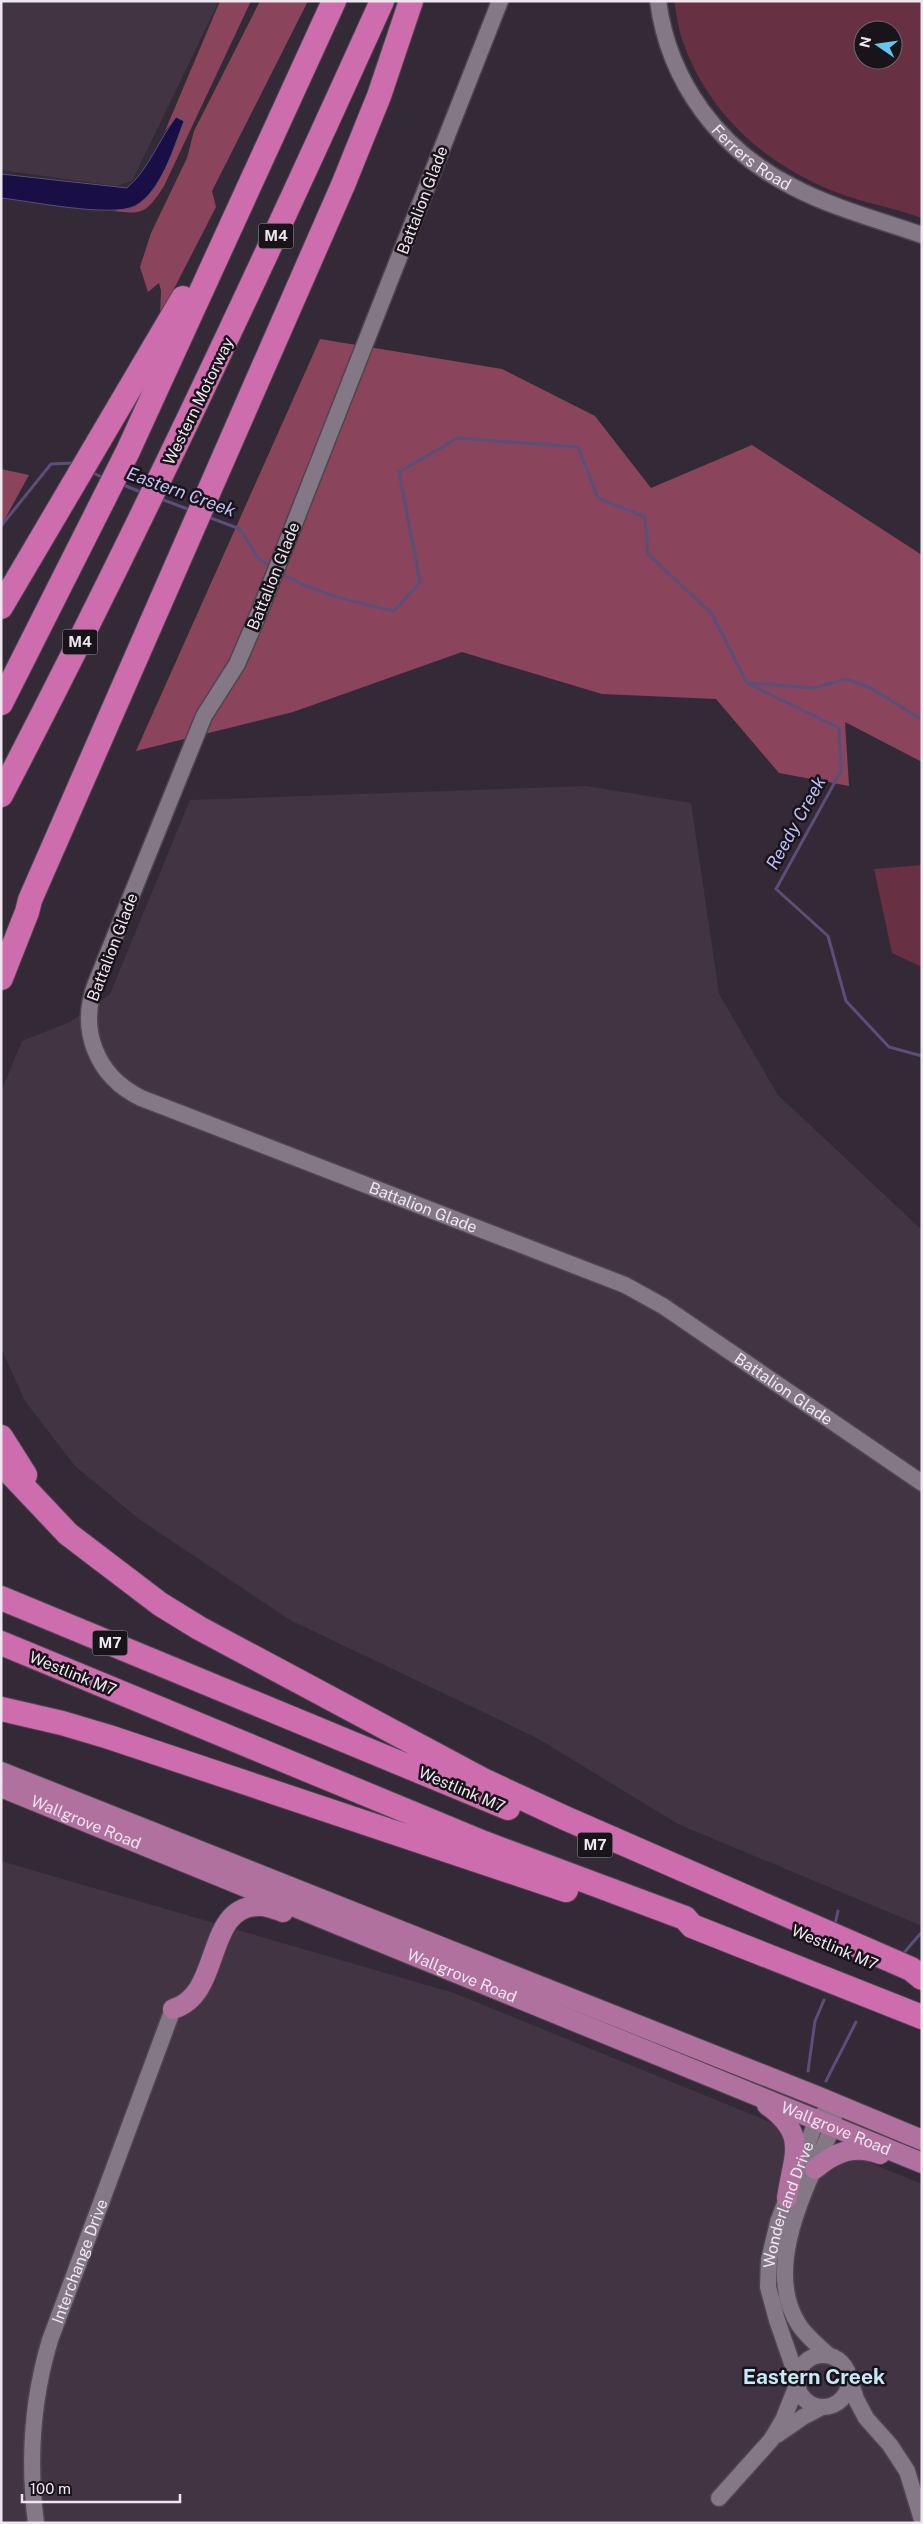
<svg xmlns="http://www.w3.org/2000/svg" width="923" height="2524" viewBox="0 0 923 2524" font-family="'Public Sans',sans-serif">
  <rect width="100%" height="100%" fill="#342936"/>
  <path fill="#433444" d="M1 1H219L132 181 116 186 1 170Z
    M586 786 691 803 719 994 778 1095 922 1230V1926L678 1824 537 1738 290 1620 139 1519 75 1466 25 1401 1 1348V1092L22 1041 70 1022 110 994 190 800Z
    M1 1861 454 1993 922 2184V2523H1Z"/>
  <path fill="#683043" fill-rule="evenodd" d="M674 1H922V218C894 208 865 203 838 193 766 165 709 115 683 42 678 29 677 15 674 1ZM863 30H893V60H863Z
    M922 865V967L892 953 874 869Z"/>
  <path fill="#8a455d" d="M220 1H251L164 186C147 212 144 215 113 211L135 206 176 118 165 131Z
    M260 1H308L212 191 216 207 160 316 161 291 159 283 148 292 140 267 151 233 187 158 194 131Z
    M320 339 502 369 595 416 651 488 752 445 922 555V762L845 722 849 786 779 773 716 699 602 694 462 652 293 712 136 751Z
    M1 469 29 475 1 526Z"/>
  <path fill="#190e46" stroke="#594f79" d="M176 117 184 121C174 147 161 192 135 206 111 218 30 201 1 198V174L127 188C149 169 158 141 176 117Z"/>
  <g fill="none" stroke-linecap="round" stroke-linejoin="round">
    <path stroke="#594f79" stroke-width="3" d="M91 472 106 479
      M121 484 143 493
      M161 499 190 510
      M208 517 240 529 258 558 272 568
      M1 526 51 464 74 463
      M280 572C314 594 355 602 394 611L420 582 399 472 458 438 578 447 598 498 645 517 648 554 712 614 747 683 814 688 846 679 871 688 922 720
      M749 684 839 728 841 771 776 889 828 936 846 1001 889 1047 922 1056
      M835 1924 838 1911
      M903 1954 920 1934
      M808 2071 815 2021 824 2000
      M826 2081 856 2022"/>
    <defs>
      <g id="minor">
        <path id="s1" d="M500 1 261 608 237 664 204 716 96 983C78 1029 96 1076 141 1098L625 1285 663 1306 922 1483"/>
        <path id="s2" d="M658 1C669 83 720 150 793 187 833 208 879 220 922 235"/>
        <circle cx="823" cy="2381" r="26"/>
        <path d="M828 2355C819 2346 806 2336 799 2325 761 2267 809 2182 833 2126L834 2116"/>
        <path d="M847 2371 856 2399 866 2418 890 2445 907 2471 922 2520"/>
        <path id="s3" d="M797 2378 777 2320 768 2287 769 2260 778 2222 817 2119 836 2103"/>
        <path d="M777 2435 803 2417 822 2407"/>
        <path d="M719 2498 771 2440 783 2420 797 2385"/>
        <path id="s4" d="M36 2523C28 2461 32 2400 50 2340L173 2009"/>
      </g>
      <g id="major">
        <path d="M1 1772 819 2097 922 2140"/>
        <path id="s5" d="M1 1787 922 2163"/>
        <path d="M173 2009C224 1994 203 1904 261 1906 268 1906 277 1910 283 1912"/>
        <path d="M767 2105C809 2135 793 2155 787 2198"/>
        <path d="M815 2169C835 2152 855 2144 880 2154"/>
      </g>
      <path id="highway" d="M1 607 183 298
        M1 703 128 451 334 1
        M1 795C137 534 261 269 382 1
        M1 978 27 912 30 900 343 185 379 96 411 1
        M1 1437 25 1475
        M1 1463 68 1534 160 1604 199 1628 485 1781 565 1818 911 1969 922 1978
        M1 1598 508 1808
        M1 1643 484 1843 685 1918 692 1926 922 2017
        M1 1709 62 1723 109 1737 566 1890"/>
    </defs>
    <use href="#minor" stroke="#4f4550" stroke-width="19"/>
    <use href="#major" stroke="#4f4550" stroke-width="22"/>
    <use href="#highway" stroke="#4f4550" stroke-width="26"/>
    <use href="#minor" stroke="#847786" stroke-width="16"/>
    <use href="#major" stroke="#b0719e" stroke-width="20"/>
    <use href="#highway" stroke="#ce6dae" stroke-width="24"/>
  </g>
  <g text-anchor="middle" stroke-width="5" stroke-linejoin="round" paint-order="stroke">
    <g fill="#19141a" stroke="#afa8b0" stroke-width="1">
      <rect x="258.5" y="223.5" width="35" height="25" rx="4"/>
      <rect x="62.5" y="629.5" width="35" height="25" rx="4"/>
      <rect x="92.5" y="1630.5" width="35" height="25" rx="4"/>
      <rect x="577.5" y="1832.5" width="35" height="25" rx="4"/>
    </g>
    <g font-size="15" font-weight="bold" fill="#efe7f0">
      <text x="276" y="241">M4</text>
      <text x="80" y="647">M4</text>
      <text x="110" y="1648">M7</text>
      <text x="595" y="1850">M7</text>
    </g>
    <g font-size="16" fill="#efe7f0" stroke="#19141a">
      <text dy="6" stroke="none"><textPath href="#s2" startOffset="188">Ferrers Road</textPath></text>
      <text transform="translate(422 200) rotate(-69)" y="6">Battalion Glade</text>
      <text transform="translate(198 401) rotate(-64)" y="6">Western Motorway</text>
      <text transform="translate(273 576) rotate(-68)" y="6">Battalion Glade</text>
      <text transform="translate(112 947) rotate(-69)" y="6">Battalion Glade</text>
      <text dy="6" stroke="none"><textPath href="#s1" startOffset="1502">Battalion Glade</textPath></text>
      <text dy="6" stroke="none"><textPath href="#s1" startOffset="1908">Battalion Glade</textPath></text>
      <text transform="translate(73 1673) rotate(22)" y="6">Westlink M7</text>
      <text transform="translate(462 1789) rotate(23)" y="6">Westlink M7</text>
      <text dy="6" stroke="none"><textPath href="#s5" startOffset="92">Wallgrove Road</textPath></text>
      <text transform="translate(835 1947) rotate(23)" y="6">Westlink M7</text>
      <text dy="6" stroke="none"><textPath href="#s5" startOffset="498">Wallgrove Road</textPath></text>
      <text dy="6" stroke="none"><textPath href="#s5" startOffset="902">Wallgrove Road</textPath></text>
      <text dy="6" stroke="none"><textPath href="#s3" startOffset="181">Wonderland Drive</textPath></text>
      <text dy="6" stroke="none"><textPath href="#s4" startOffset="269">Interchange Drive</textPath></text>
    </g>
    <g font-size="18" font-style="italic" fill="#bfbff6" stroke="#19141a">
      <text transform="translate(181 492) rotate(20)" y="6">Eastern Creek</text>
      <text transform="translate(796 823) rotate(-61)" y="6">Reedy Creek</text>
    </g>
    <g font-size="21" font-weight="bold" fill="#c8e8f8" stroke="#19141a">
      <text x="814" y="2384">Eastern Creek</text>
    </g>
  </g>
  <rect width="923" height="2524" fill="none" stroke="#efe7f0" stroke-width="5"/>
  <g transform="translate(878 45) rotate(283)"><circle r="24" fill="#19141a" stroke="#6f6870"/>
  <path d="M0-4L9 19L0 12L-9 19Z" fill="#65c5ee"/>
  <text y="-8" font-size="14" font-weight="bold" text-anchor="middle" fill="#efe7f0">N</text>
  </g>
  <path d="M22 2494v8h158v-8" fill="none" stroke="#efe7f0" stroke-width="2.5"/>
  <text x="30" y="2494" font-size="15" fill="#efe7f0" stroke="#19141a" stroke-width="4" paint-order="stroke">100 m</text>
</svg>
